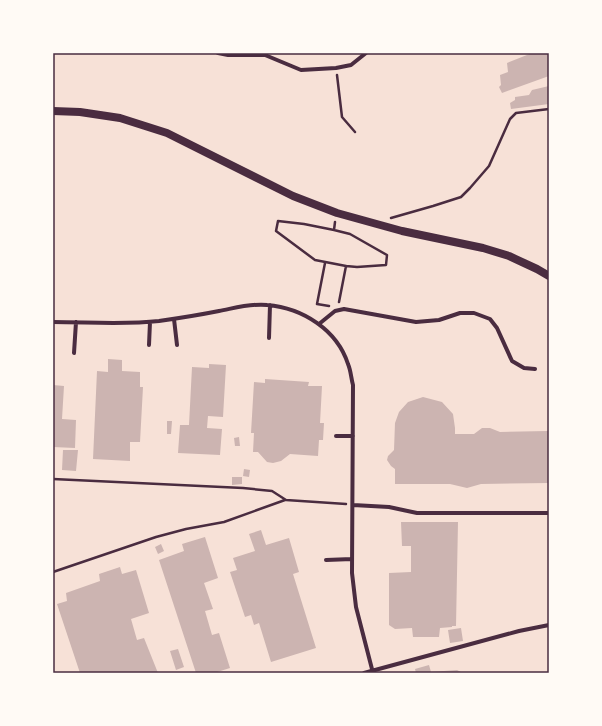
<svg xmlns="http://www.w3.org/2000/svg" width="602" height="726" viewBox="0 0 602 726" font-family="Signika,sans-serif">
  <rect width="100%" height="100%" fill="#f7e1d7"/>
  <path fill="#ccb4b1" d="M532 53H549V76L502 93 499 87 501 85 500 75 508 72 507 63Z
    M549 86V104L511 109 510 103 515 100V97L529 95 532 90Z
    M108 359 122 360V371L140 372V387H143L140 442H130V461L93 459 97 371 108 372Z
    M209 364 226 365 223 417 208 416 207 428 222 429 220 455 178 453 180 425H189L192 367 209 368Z
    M265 379 309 382 308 386H322L320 423H324L323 440H319L318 456 290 454 281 461 273 463 267 462 258 452H253L254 433H251L254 382 265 383Z
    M53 385 64 386 62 419 76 420 75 448 53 447Z
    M423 397 442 402 453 414 455 428V434H474L482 428H490L500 432 548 431 549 483 481 484 467 488 450 484H395V469L391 466 387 460 388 456 394 450 395 423 399 412 408 402Z
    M167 421H172L171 434H167Z
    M239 437 240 446H235L234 438Z
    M63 450H78L76 471 62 470Z
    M244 469 250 470 249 477 243 476Z
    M232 477H242V484L232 485Z
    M401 522H458L456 626H452V627L440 628 439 637H413L412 628 395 629 389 625V573L411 572V546H402Z
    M261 530 266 545 289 538 299 572 293 574 316 648 271 662 259 623 254 625 251 615 245 617 230 572 237 570 233 558 255 551 249 534Z
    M205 537 218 578 204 583 213 609 205 611 212 635 219 633 230 668 214 673H196L159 560 184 551 182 544Z
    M161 544 164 551 158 554 155 547Z
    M120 567 122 574 136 570 149 613 131 619 137 640 144 638 158 673H80L57 604 67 601 66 593 100 581 99 574Z
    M461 628 463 641 450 643 448 630Z
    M178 649 184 667 176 670 170 651Z
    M429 665 431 672 457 670 463 673H416L415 669Z"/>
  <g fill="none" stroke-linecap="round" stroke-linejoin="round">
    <path stroke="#4a2c40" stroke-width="2.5" d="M337 75 342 117 355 132
      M391 218 433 206 461 197 470 188 489 166 510 119 516 113 549 109
      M335 222 334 230 304 224 278 221 276 231 315 260 346 266
      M334 230 350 234 387 255 386 265 357 267 346 266 339 302
      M325 263 317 304 329 306
      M53 479 243 488 272 491 286 500 346 504
      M53 572 156 537 186 529 224 522 285 500"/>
    <path stroke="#4a2c40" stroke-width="4" d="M218 53 228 55H265L301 70 336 68 351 65 366 53
      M174 319 177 345
      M53 322C88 322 124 325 159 321 180 318 199 315 219 311 235 308 252 303 267 305 303 308 337 330 348 364 351 371 351 378 353 385L352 573 356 607 373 673
      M319 324 335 311 344 309 416 322 439 320 460 313H474L490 319 497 328 512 361 524 368 535 369
      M269 338 270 305
      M149 345 150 322
      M74 353 76 322
      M336 436H353
      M353 505 389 507 417 513H549
      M326 560 352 559
      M364 673 519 631 549 625"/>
    <path stroke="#4a2c40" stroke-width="8" d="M53 111 80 112 120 118 167 133 293 196 337 213 402 231 483 248 509 256 537 269 549 276"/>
  </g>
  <rect width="602" height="726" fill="none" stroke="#fffaf5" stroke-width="108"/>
  <rect x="54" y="54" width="494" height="618" fill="none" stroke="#4a2c40" stroke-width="1.5"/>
</svg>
